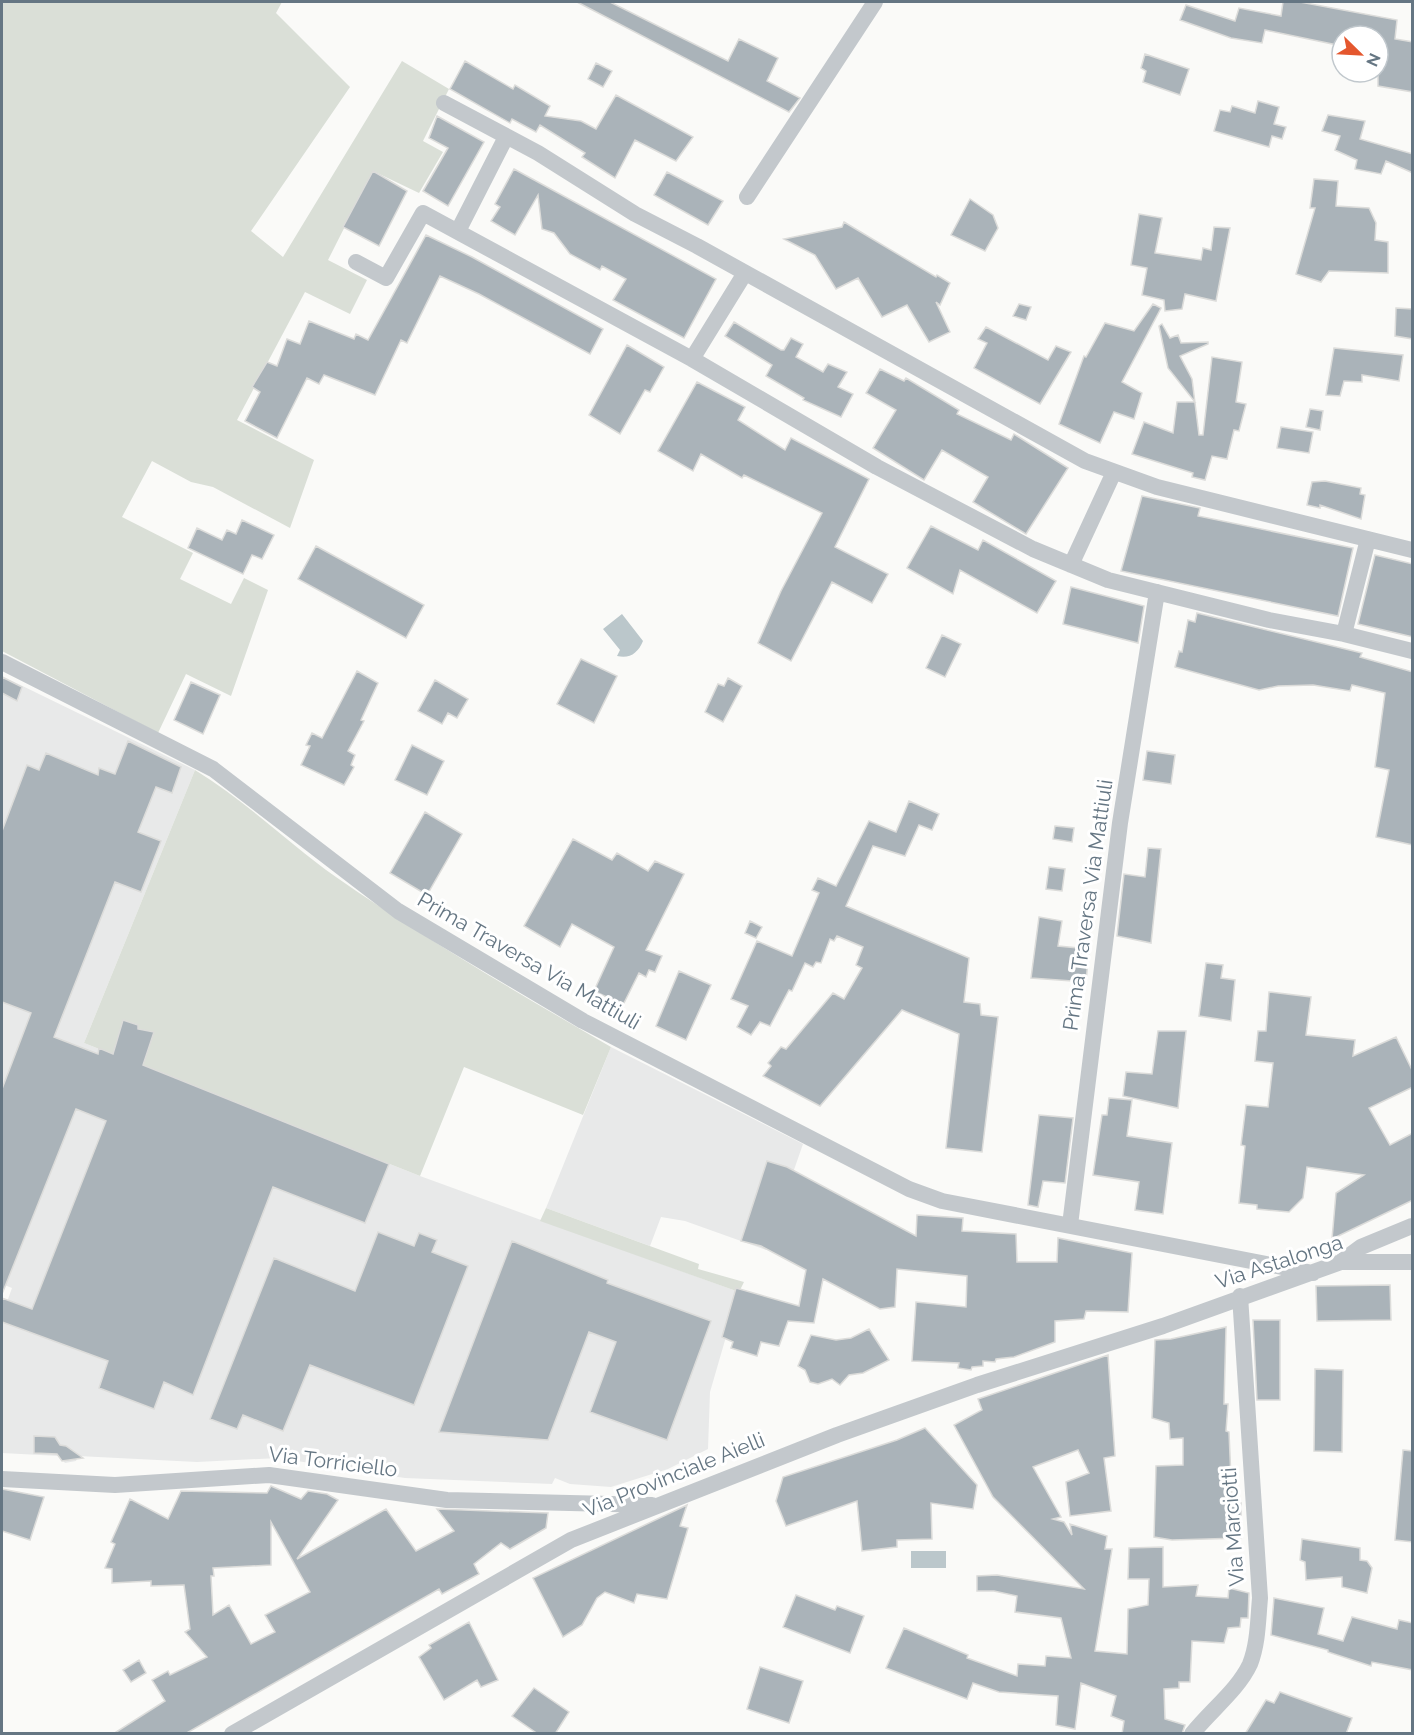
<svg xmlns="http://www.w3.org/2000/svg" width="1414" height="1735" viewBox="0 0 1414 1735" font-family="Raleway,sans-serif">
  <rect width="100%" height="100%" fill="#fafaf8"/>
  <path fill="#e8e9e9" d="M2 676 195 770 84 1043 420 1176 739 1292 710 1392 708 1449 668 1469 611 1487 570 1484 555 1478 552 1484 405 1478 278 1458 197 1462 78 1456 76 1461 65 1463 59 1456 2 1453V1316L12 1288 2 1284Z
    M611 1047 803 1144 766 1250 685 1221 661 1217 650 1246 546 1208Z"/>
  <path fill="#dadfd7" d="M2 2H282L276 13 350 87 251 231 283 257 402 61 449 89 423 141 443 152 419 193 373 171 328 260 367 280 350 314 305 292 237 420 314 460 290 528 213 487 191 482 152 461 122 517 193 553 180 579 231 604 244 578 268 590 231 696 186 674 158 733 2 651Z
    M195 770C246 801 288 843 336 877 425 939 518 993 611 1047L583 1115 464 1067 420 1176 84 1043Z
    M546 1208 699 1264 698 1269 744 1282 739 1292 540 1221Z"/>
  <path fill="#bbc7cb" d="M622 614 643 641C638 653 630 659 617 656L620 650 603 629Z
    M911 1551H946V1568H911Z"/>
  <path fill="#aab3b9" stroke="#dcdcda" stroke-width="1.5" fill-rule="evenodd" d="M577 2H610L728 61 739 39 778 58 767 81 800 98 789 112Z
    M1283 2H1300L1397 20 1395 39 1413 42V92L1378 86V36H1342V46L1265 30 1262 43 1231 38 1180 20 1186 5 1235 21 1239 8 1281 16Z
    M1145 54 1189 69 1180 95 1143 82 1146 71 1141 68Z
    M465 61 513 89 515 85 550 106 545 116 581 121 596 129 616 95 693 137 676 161 635 140 615 178 582 157 585 153 540 125 536 132 512 119 510 123 450 89Z
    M596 63 612 71 603 87 588 79Z
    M1258 101 1279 107 1274 124 1286 127 1282 139 1272 136 1269 147 1214 131 1220 110 1230 112 1232 106 1255 113Z
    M1328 115 1365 121 1360 139 1413 154V173L1386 161 1381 174 1355 169 1357 160 1335 150 1340 136 1322 131Z
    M437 116 484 142 448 206 423 191 448 148 429 138Z
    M514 169 716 279 684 338 613 300 626 279 602 266 600 270 570 254 554 233 542 229 538 195 515 235 491 221 500 207 495 204Z
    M373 171 407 191 379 246 343 227Z
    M667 172 723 201 708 225 654 195Z
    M1314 179 1338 181 1336 206 1369 208 1376 223 1375 240 1388 242V273L1329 271 1321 282 1296 274 1315 208H1310Z
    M970 199 993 215 998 228 985 251 951 235Z
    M1139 214 1162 218 1155 253 1201 260 1203 248 1211 250 1214 227 1230 228 1216 301 1185 294 1182 309 1165 311 1164 300 1142 295 1147 268 1131 265Z
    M844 222 936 277 937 275 950 283 940 305 936 302 950 332 929 342 907 305 882 317 858 278 836 289 815 255 784 239 842 227Z
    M426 235 472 257 603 329 590 354 479 294 440 276 407 343 401 340 375 395 324 375 319 384 307 378 277 438 245 421 260 392 252 387 267 362 277 366 287 339 300 344 309 321 354 339 356 334 368 340Z
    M1019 304 1031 307 1026 320 1013 316Z
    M1153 304 1161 308 1122 382 1142 393 1134 419 1114 412 1100 443 1059 424 1084 356 1086 357 1105 323 1134 331Z
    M1396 308 1413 309V339L1395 336Z
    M734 322 781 350H784L791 338 803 344 796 357 823 372 828 364 847 372 838 387 853 394 841 417 803 400 804 398 766 376 772 365 725 336Z
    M1162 324 1170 338 1178 335 1181 343 1208 342V344L1180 356 1192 379 1199 435H1203L1212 357 1242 362 1236 402 1246 404 1239 431 1234 430 1227 459 1212 456 1205 480 1192 477 1193 473 1132 454 1144 422 1173 433 1177 402H1195L1168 368 1159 326Z
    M986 327 1048 360 1056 346 1071 352 1040 404 974 368 987 343 978 339Z
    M627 345 664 367 650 392 645 390 620 434 589 415Z
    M1334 348 1403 355 1399 381 1362 375V382L1344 381 1340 396 1326 395Z
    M880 369 904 381 906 378 959 410 957 414 1011 440 1014 434 1068 468 1026 534 973 502 988 477 942 450 924 480 873 448 896 410 866 393Z
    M697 382 745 407 738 420 785 450 791 438 869 479 835 547 888 574 872 603 832 582 791 661 758 643 781 591 822 513 744 475 742 478 701 454 693 471 658 451Z
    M1310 409 1323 411 1320 430 1306 427Z
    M1281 427 1313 432 1309 453 1277 448Z
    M1325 481 1361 488 1360 494 1365 495 1361 519 1320 505V508L1307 505 1312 482Z
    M1142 496 1200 508 1198 516 1353 548 1338 616 1121 571Z
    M242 520 274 535 262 559 252 555 243 574 188 548 197 528 222 540 227 530 236 534Z
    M931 526 978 550 983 540 1056 581 1037 613 960 570 953 594 907 568Z
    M316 546 424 605 406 638 298 579Z
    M1375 555 1413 564V637L1358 624Z
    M1071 587 1144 606 1138 643 1063 624Z
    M1197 613 1362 653 1360 657 1413 672V845L1376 837 1389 770 1375 767 1385 693 1352 685 1350 691 1313 685 1278 686 1259 690 1175 667 1179 651 1182 652 1188 620 1195 622Z
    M942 635 961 644 945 677 926 668Z
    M581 659 617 676 594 723 557 704Z
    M357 671 378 683 361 720 364 721 348 751 355 755 351 765 354 767 344 785 301 765 310 746 306 745 312 733 322 738Z
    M2 677 22 687 17 701 2 693Z
    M728 678 742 686 723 722 705 712 718 684 724 686Z
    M435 680 468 699 457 718 448 713 442 724 418 711Z
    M191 682 220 695 203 734 174 720Z
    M128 741 181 767 172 793 156 787 138 832 161 841 141 892 115 882 54 1037 98 1054 99 1048 113 1054 123 1020 138 1025V1029L154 1032 143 1065 389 1164 365 1223 273 1187 193 1395 164 1382 154 1409 99 1388 108 1361 2 1322V1298L32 1309 106 1121 76 1109 2 1294V1089L31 1013 2 1002V831L27 765 39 770 46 753 98 775 99 768 115 774Z
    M412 745 444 761 427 795 395 780Z
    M1147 751 1175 755 1171 784 1143 780Z
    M909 801 939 814 932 830 919 825 905 856 873 846 846 906 969 958 964 1002 980 1004 981 1015 998 1017 982 1152 946 1148 959 1034 902 1010 820 1106 763 1076 771 1066 768 1063 781 1047 786 1049 833 993 844 999 862 968 856 965 863 947 837 936 834 941 830 939 821 963 816 962 813 967 805 963 792 991 789 990 770 1026 760 1022 751 1035 737 1027 748 1006 731 999 757 941 792 956 819 893 812 890 818 878 836 886 869 821 896 832Z
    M425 812 462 834 427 895 390 873Z
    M1055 826 1074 828 1072 842 1053 839Z
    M573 839 612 860 617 853 648 871 655 861 684 874 646 950 662 956 655 972 649 970 646 977 639 973 623 1005 594 991 614 947 572 924 560 947 524 926Z
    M1148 848 1161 849 1151 943 1117 936 1124 874 1145 877Z
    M1049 867 1065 869 1062 891 1046 889Z
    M1039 917 1062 921 1058 946 1089 949 1086 982 1031 978Z
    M750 921 762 927 756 938 745 933Z
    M1206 963 1223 965 1221 978 1235 980 1231 1021 1199 1016Z
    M679 971 711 985 686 1040 656 1026Z
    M1269 992 1311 997 1306 1035 1355 1040 1353 1056 1396 1037 1413 1072V1087L1369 1108 1390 1145 1413 1133V1200L1332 1239 1336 1193 1364 1175 1307 1167 1303 1198 1289 1212 1257 1209V1205L1239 1203 1245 1146 1241 1145 1246 1105 1268 1107 1273 1063 1255 1061 1258 1031H1266Z
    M1158 1031H1186L1178 1108 1123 1096 1126 1072 1152 1074Z
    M1109 1098 1132 1100 1127 1136 1172 1143 1163 1214 1135 1210 1139 1182 1093 1175 1102 1115H1107Z
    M1039 1115 1073 1118 1065 1183 1043 1181 1038 1207 1028 1205Z
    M767 1161 787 1167 916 1236 917 1215 963 1218 962 1231 1016 1234 1017 1262H1057L1058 1238 1132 1253 1128 1312 1086 1311 1084 1319 1055 1321V1342L1014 1357 996 1359 995 1362 983 1361V1366L972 1367 971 1370 958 1368 959 1363 912 1361 916 1302 966 1307 967 1276 897 1269 895 1307 880 1309 823 1279 814 1323 788 1321 779 1346 761 1342 757 1356 731 1348 733 1342 722 1337 736 1288 799 1306 806 1270 761 1246 741 1241Z
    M378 1232 414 1246 419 1233 437 1240 432 1252 468 1266 414 1405 310 1365 283 1431 243 1415 237 1429 210 1419 274 1258 355 1291Z
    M512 1241 608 1280 607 1283 711 1321 667 1440 590 1412 616 1342 589 1332 548 1440 439 1432Z
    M1390 1285 1391 1320 1317 1321 1316 1286Z
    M1253 1320H1280V1400H1257Z
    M1226 1327 1224 1404H1228L1226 1431 1229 1432 1232 1502 1241 1503V1538L1172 1540 1154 1537 1156 1466 1183 1465V1438L1170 1439 1169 1423 1152 1418 1155 1340 1171 1339Z
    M869 1329 889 1360 863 1373 849 1375 840 1385 832 1379 818 1384 810 1382 805 1370 798 1366 811 1335 836 1340 851 1338Z
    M1108 1355 1115 1456 1104 1458 1111 1511 1070 1516 1066 1482 1089 1473 1078 1450 1033 1467 1061 1517 1053 1519 1064 1522 1072 1535 1070 1524 1107 1536 1105 1549H1112L1095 1651 1127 1654 1128 1609 1148 1605 1149 1579H1128L1129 1548 1163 1547V1587L1198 1585 1196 1596 1228 1598 1229 1588 1249 1593 1248 1618H1241L1240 1627 1228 1628 1224 1643 1192 1641 1190 1682H1179V1688L1164 1689 1165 1719 1185 1725 1182 1734H1122L1124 1721 1111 1716 1116 1696 1081 1683 1075 1729 1056 1725 1058 1696 999 1692 973 1683 967 1699 886 1668 904 1628 968 1655 967 1658 1017 1676 1018 1664 1045 1666 1046 1656 1071 1658 1061 1618 1015 1612 1017 1596 994 1591H977V1576L997 1575 1084 1589 993 1497 954 1425 982 1410 978 1399Z
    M1315 1369 1343 1370 1342 1452 1314 1451Z
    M925 1428 977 1485 973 1509 931 1503 932 1539 897 1540V1547L862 1551 857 1501 786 1526 776 1501 783 1477 897 1440Z
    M34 1436 55 1437 60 1445 66 1446 83 1458 62 1461 57 1454 34 1453Z
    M1403 1450 1413 1451V1542L1395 1540Z
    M271 1486 301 1499 308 1491 327 1494 338 1500 297 1559 386 1509 416 1551 454 1531 437 1509 548 1513 546 1528 510 1549 501 1543 474 1564 479 1574 442 1594 439 1589 185 1734H113L165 1701 152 1680 168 1671 170 1675 207 1657 185 1632 190 1629 184 1585 151 1586V1581L112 1583V1569L105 1568 115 1544 111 1542 130 1499 168 1519 181 1491 267 1493ZM271 1522 310 1592 265 1615 275 1632 251 1644 229 1605 213 1615 211 1576H214L213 1568 271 1565Z
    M2 1489 44 1497 30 1540 2 1531Z
    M687 1505 680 1526 688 1528 667 1599 637 1594 634 1603 605 1592 597 1598 582 1625 563 1637 533 1578Z
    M1302 1539 1360 1548V1560L1367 1561 1372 1568 1367 1593 1342 1587V1577L1306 1580 1305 1562 1300 1560Z
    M796 1595 835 1610 837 1606 864 1616 850 1653 783 1627Z
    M1274 1598 1324 1608 1318 1634 1343 1641 1352 1617 1397 1629 1399 1620 1413 1623V1670L1372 1662 1371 1666 1328 1652V1650L1271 1635Z
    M469 1622 498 1680 481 1687 477 1680 444 1700 419 1657 431 1648 429 1645Z
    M139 1660 146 1673 131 1682 123 1670Z
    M760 1667 803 1681 789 1723 747 1709Z
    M534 1688 569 1712 555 1734H538L512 1716Z
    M1280 1692 1352 1718 1346 1734H1245L1266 1700 1274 1703Z"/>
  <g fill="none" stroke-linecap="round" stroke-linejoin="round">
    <path stroke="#c3c8cc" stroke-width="16" d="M444 103 538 153 635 214 697 246 1085 461 1157 487 1412 550
      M747 197 875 2
      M458 231 506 137
      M356 262 386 278 423 213 692 359 877 467 1033 549 1108 580 1269 620 1344 634 1412 651
      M692 359 745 273
      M1071 565 1114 472
      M1344 634 1368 539
      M2 662 213 769 398 911 583 1021 909 1189 942 1201 1313 1273
      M1070 1225 1120 823 1157 592
      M1342 1261 1361 1247 1412 1226
      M2 1479 115 1485 269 1475 447 1500 652 1505
      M232 1734 571 1540 837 1435 977 1385 1163 1326 1341 1262H1412
      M1192 1734C1210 1711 1238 1690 1250 1664 1258 1644 1258 1620 1260 1598L1240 1296"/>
  </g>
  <g text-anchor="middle" stroke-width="6" stroke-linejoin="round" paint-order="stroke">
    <g font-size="21" fill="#657683" stroke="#fff">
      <text transform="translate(1088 905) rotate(-82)" y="7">Prima Traversa Via Mattiuli</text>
      <text transform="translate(529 961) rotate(30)" y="7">Prima Traversa Via Mattiuli</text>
      <text transform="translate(1279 1262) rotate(-18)" y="7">Via Astalonga</text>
      <text transform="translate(333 1462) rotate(7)" y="7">Via Torriciello</text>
      <text transform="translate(674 1475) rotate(-22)" y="7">Via Provinciale Aielli</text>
      <text transform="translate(1233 1527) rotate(-94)" y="7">Via Marciotti</text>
    </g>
  </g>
  <rect width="1414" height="1735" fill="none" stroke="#657683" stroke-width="6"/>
  <g transform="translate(1360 54) rotate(114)"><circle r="28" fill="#ffffff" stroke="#c1c8cd" stroke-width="1.5"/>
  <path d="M0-4.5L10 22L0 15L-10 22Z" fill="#e4572e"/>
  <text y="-9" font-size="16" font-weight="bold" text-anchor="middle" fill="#657683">N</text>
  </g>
</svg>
